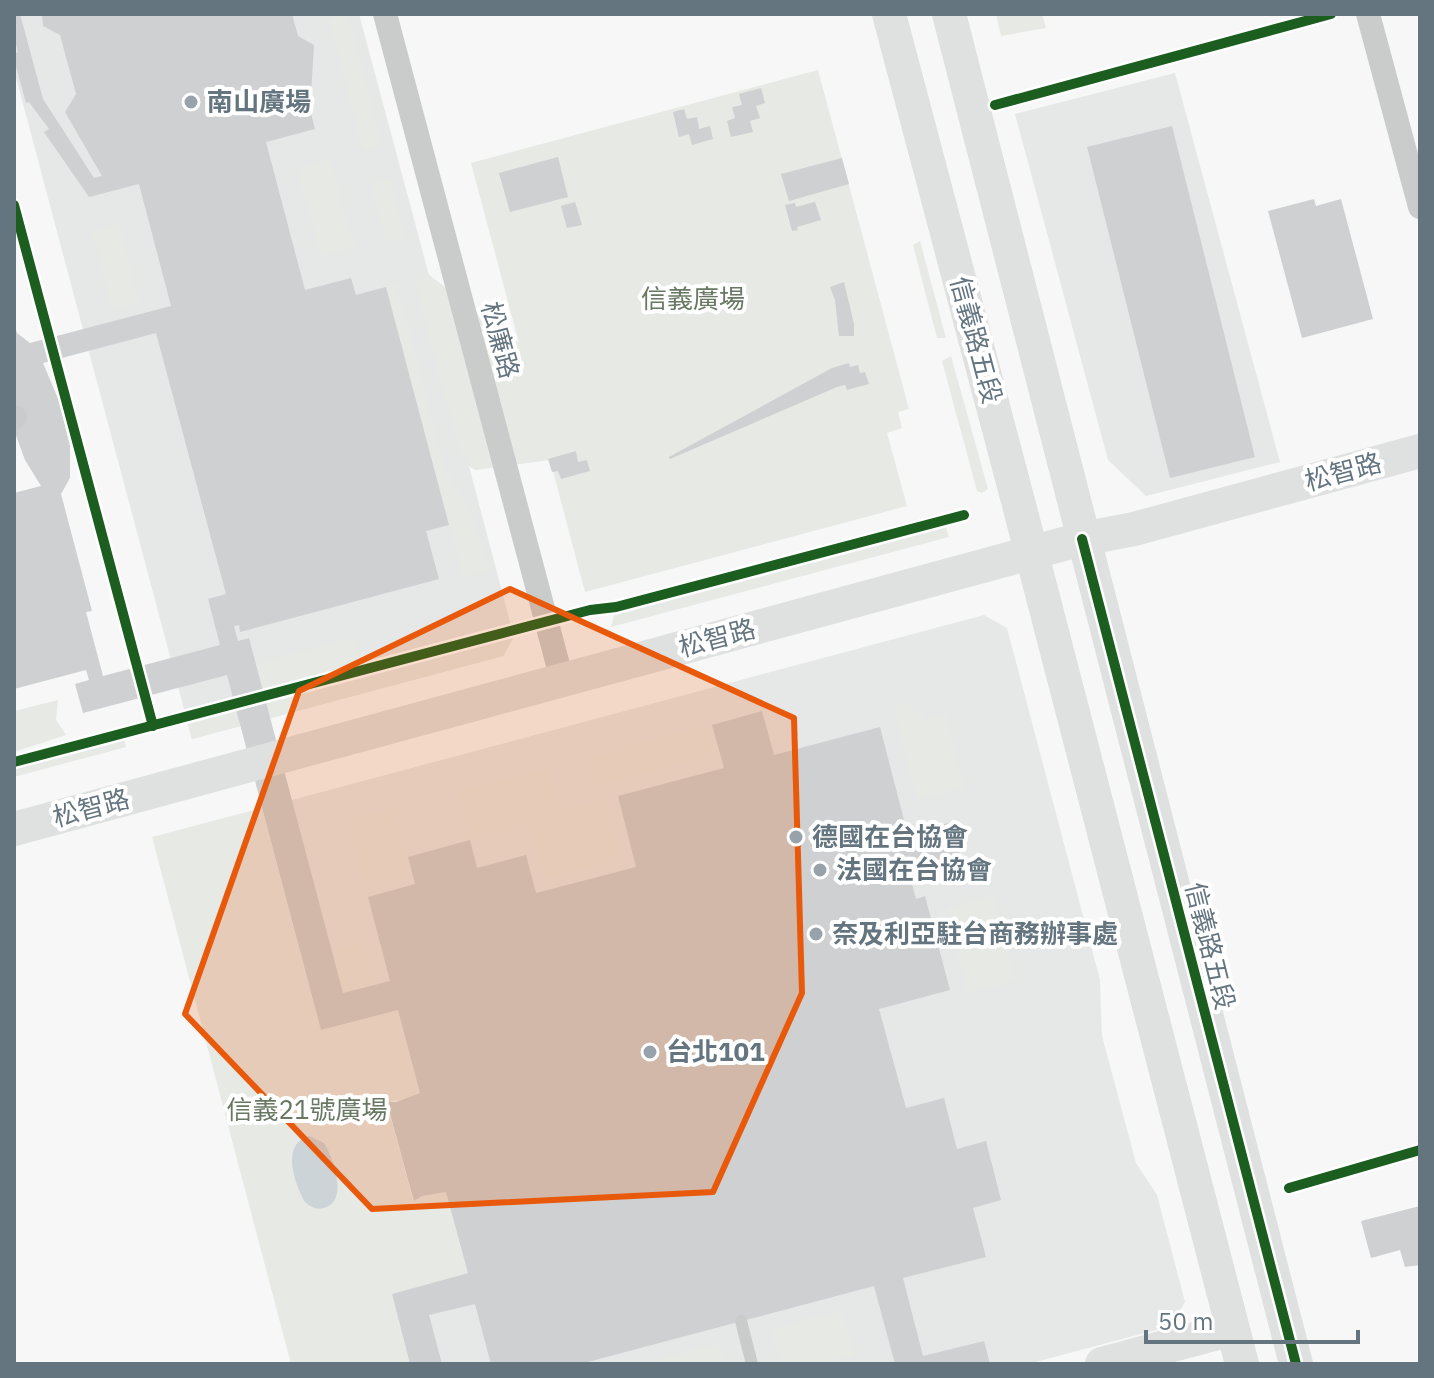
<svg xmlns="http://www.w3.org/2000/svg" width="1434" height="1378" viewBox="0 0 1434 1378" font-family="'IBM Plex Sans','Noto Sans TC',sans-serif">
  <rect width="100%" height="100%" fill="#f7f7f7"/>
  <path fill="#e6e7e7" d="M14 14H359L429 275 653 445 475 470 469 466 514 637 503 656 192 739 14 70Z
    M1175 73 1280 462 1146 496 1108 460 1015 114Z
    M984 615 1007 628 1100 980 1102 1036 1136 1163 1157 1195 1185 1302 1171 1326 1028 1364H410L392 1294 467 1274 414 1201 387 1102H397L398 1011 321 1030 262 808Z"/>
  <path fill="#e6e9e4" d="M348 14 383 145 363 150 329 19Z
    M996 14H1042L1046 28 1001 36Z
    M818 70 909 409 898 412 902 428 887 433 907 506 585 592 550 460 475 470 459 450 414 280 429 275 519 343 471 163Z
    M331 159 355 248 321 257 297 168Z
    M390 179 405 237 386 242 371 184Z
    M119 222 140 302 112 309 91 230Z
    M920 241 946 338H937L913 245Z
    M397 284 446 470 469 506 490 572 468 577 462 573 386 287Z
    M951 356 988 489 982 493 977 491 942 361Z
    M942 513 949 537 611 627 615 612 912 532 910 525 747 568V565Z
    M354 637 359 655 368 653 370 658 385 654 394 658 264 693 256 663Z
    M507 637 509 645 503 656 192 739 187 721Z
    M58 700 56 720 66 735 14 752V711Z
    M912 702 914 712 922 711 924 718 945 713 965 787 917 800 893 707Z
    M707 726 715 754 598 785 590 757Z
    M124 739 126 747 14 777V768Z
    M548 768 560 812 604 800 619 858 545 878 530 823 471 839 459 792Z
    M262 808 321 1030 398 1010 420 1093 387 1103 413 1200 446 1192 468 1273 392 1294 410 1364H291L152 837Z
    M393 809 410 873 365 885 348 821Z
    M993 895 1016 981 968 993 946 908Z
    M362 943 373 985 343 993 332 951Z
    M842 1310 854 1355 821 1364H779L770 1329Z
    M719 1343 725 1364H638Z"/>
  <path fill="#ccd4d7" d="M309 1136 324 1143C333 1157 350 1203 323 1208 316 1210 311 1207 305 1202 294 1182 281 1144 309 1136Z"/>
  <path fill="#ced0d1" fill-rule="evenodd" d="M14 14H20L43 99 94 178 102 176 65 112 76 94 60 35 43 26 42 14H292L298 36 314 45 310 110 315 129 266 142 305 290 351 278 356 295 386 287 449 525 426 531 439 579 240 632 239 625 234 626 238 641 249 638 343 993 390 981 368 897 415 884 408 857 470 840 477 868 526 855 536 893 636 867 618 796 724 768 712 725 762 711 774 755 880 727 904 820 896 822 900 836 952 822 965 871 912 884 916 899 925 896 950 990 879 1009 906 1108 944 1098 957 1149 986 1141 1001 1200 973 1208 986 1257 903 1278 923 1356 984 1341 990 1364H895L874 1286 580 1364H491L475 1304 429 1315 442 1364H410L392 1294 468 1273 446 1192 422 1196 414 1201 410 1187 387 1102H397L420 1093 398 1010 321 1030 227 675 83 713 75 684 89 680 86 670 14 689V493L41 486 25 460 14 430V324L17 333 30 343 171 306 139 184 89 197 44 132 49 129 29 102 26 103 14 59V54L18 52 14 37ZM156 333 226 594 208 599 220 645 103 676 86 612 92 611 61 494 70 478V446L59 401 43 363Z
    M761 88 765 103 756 106 760 118 750 121 753 132 731 137 727 121 735 118 732 107 742 105 739 94Z
    M684 109 687 119 697 117 699 129 710 126 713 139 692 145 689 134 679 137 673 112Z
    M1172 126 1255 457 1170 478 1087 147Z
    M558 157 568 197 510 212 499 173Z
    M842 158 849 184 789 201 781 174Z
    M1314 199 1316 206 1341 199 1373 319 1302 338 1268 211Z
    M575 202 582 225 567 228 561 206Z
    M815 202 821 220 797 227 798 230 792 231 785 205 795 203 796 207Z
    M844 282 854 324V336H839L835 300 830 287Z
    M849 363 850 367 858 365 860 373 865 372 869 384 847 390 845 385 837 387 670 459 669 457 832 368Z
    M576 451 578 462 587 460 590 471 561 479 558 471 552 472 548 459Z
    M1420 1206V1265L1405 1267 1400 1250 1371 1258 1361 1221Z"/>
  <g fill="none" stroke-linecap="round" stroke-linejoin="round">
    <path stroke="#cacccc" stroke-width="12" d="M741 1321 752 1364"/>
    <path stroke="#cacccc" stroke-width="24" d="M385 14 562 680
      M1368 14 1420 207
      M14 418 15 417"/>
    <path stroke="#dfe0e0" stroke-width="34" d="M889 14 1018 501 1242 1364
      M949 14 1296 1364
      M14 829 1082 539 1134 529 1420 451
      M1102 1364 1232 1329"/>
    <defs>
      <path id="cycleway" d="M995 105 1331 14
        M14 205 153 726
        M1082 539 1296 1364
        M14 762 590 610 616 607 964 515
        M1289 1188 1420 1150"/>
    </defs>
    <use href="#cycleway" stroke="#fff" stroke-width="15"/>
    <use href="#cycleway" stroke="#1b5e20" stroke-width="10"/>
  </g>
  <path fill="#e8590c" fill-opacity="0.2" stroke="#e8590c" stroke-width="6" stroke-linejoin="round" d="M510 589 794 718 802 993 713 1192 372 1209 185 1014 299 691Z"/>
  <g fill="#97a2aa" stroke="#fff" stroke-width="3">
    <circle cx="191" cy="102" r="8"/>
    <circle cx="796" cy="837" r="8"/>
    <circle cx="820" cy="870" r="8"/>
    <circle cx="816" cy="934" r="8"/>
    <circle cx="650" cy="1052" r="8"/>
  </g>
  <g text-anchor="middle" stroke-width="8" stroke-linejoin="round" paint-order="stroke">
    <g font-size="26" font-weight="bold" fill="#647580" stroke="#fff" text-anchor="start">
      <text x="207" y="111">南山廣場</text>
      <text x="812" y="846">德國在台協會</text>
      <text x="836" y="879">法國在台協會</text>
      <text x="832" y="943">奈及利亞駐台商務辦事處</text>
      <text x="666" y="1061">台北101</text>
    </g>
    <g font-size="26" fill="#687863" stroke="#fff">
      <text x="693" y="308">信義廣場</text>
      <text x="307" y="1119">信義21號廣場</text>
    </g>
    <g font-size="26" fill="#647580" stroke="#fff">
      <text transform="translate(500 340) rotate(75)" y="9">松廉路</text>
      <text transform="translate(976 340) rotate(75)" y="9">信義路五段</text>
      <text transform="translate(1343 472) rotate(-15)" y="9">松智路</text>
      <text transform="translate(717 638) rotate(-15)" y="9">松智路</text>
      <text transform="translate(91 808) rotate(-15)" y="9">松智路</text>
      <text transform="translate(1210 946) rotate(76)" y="9">信義路五段</text>
    </g>
  </g>
  <rect width="1434" height="1378" fill="none" stroke="#647580" stroke-width="32"/>
  <path d="M1146 1330v12h212v-12" fill="none" stroke="#647580" stroke-width="4"/>
  <text x="1158" y="1330" font-size="24" fill="#647580" stroke="#ffffff" stroke-width="6" paint-order="stroke">50 m</text>
</svg>
